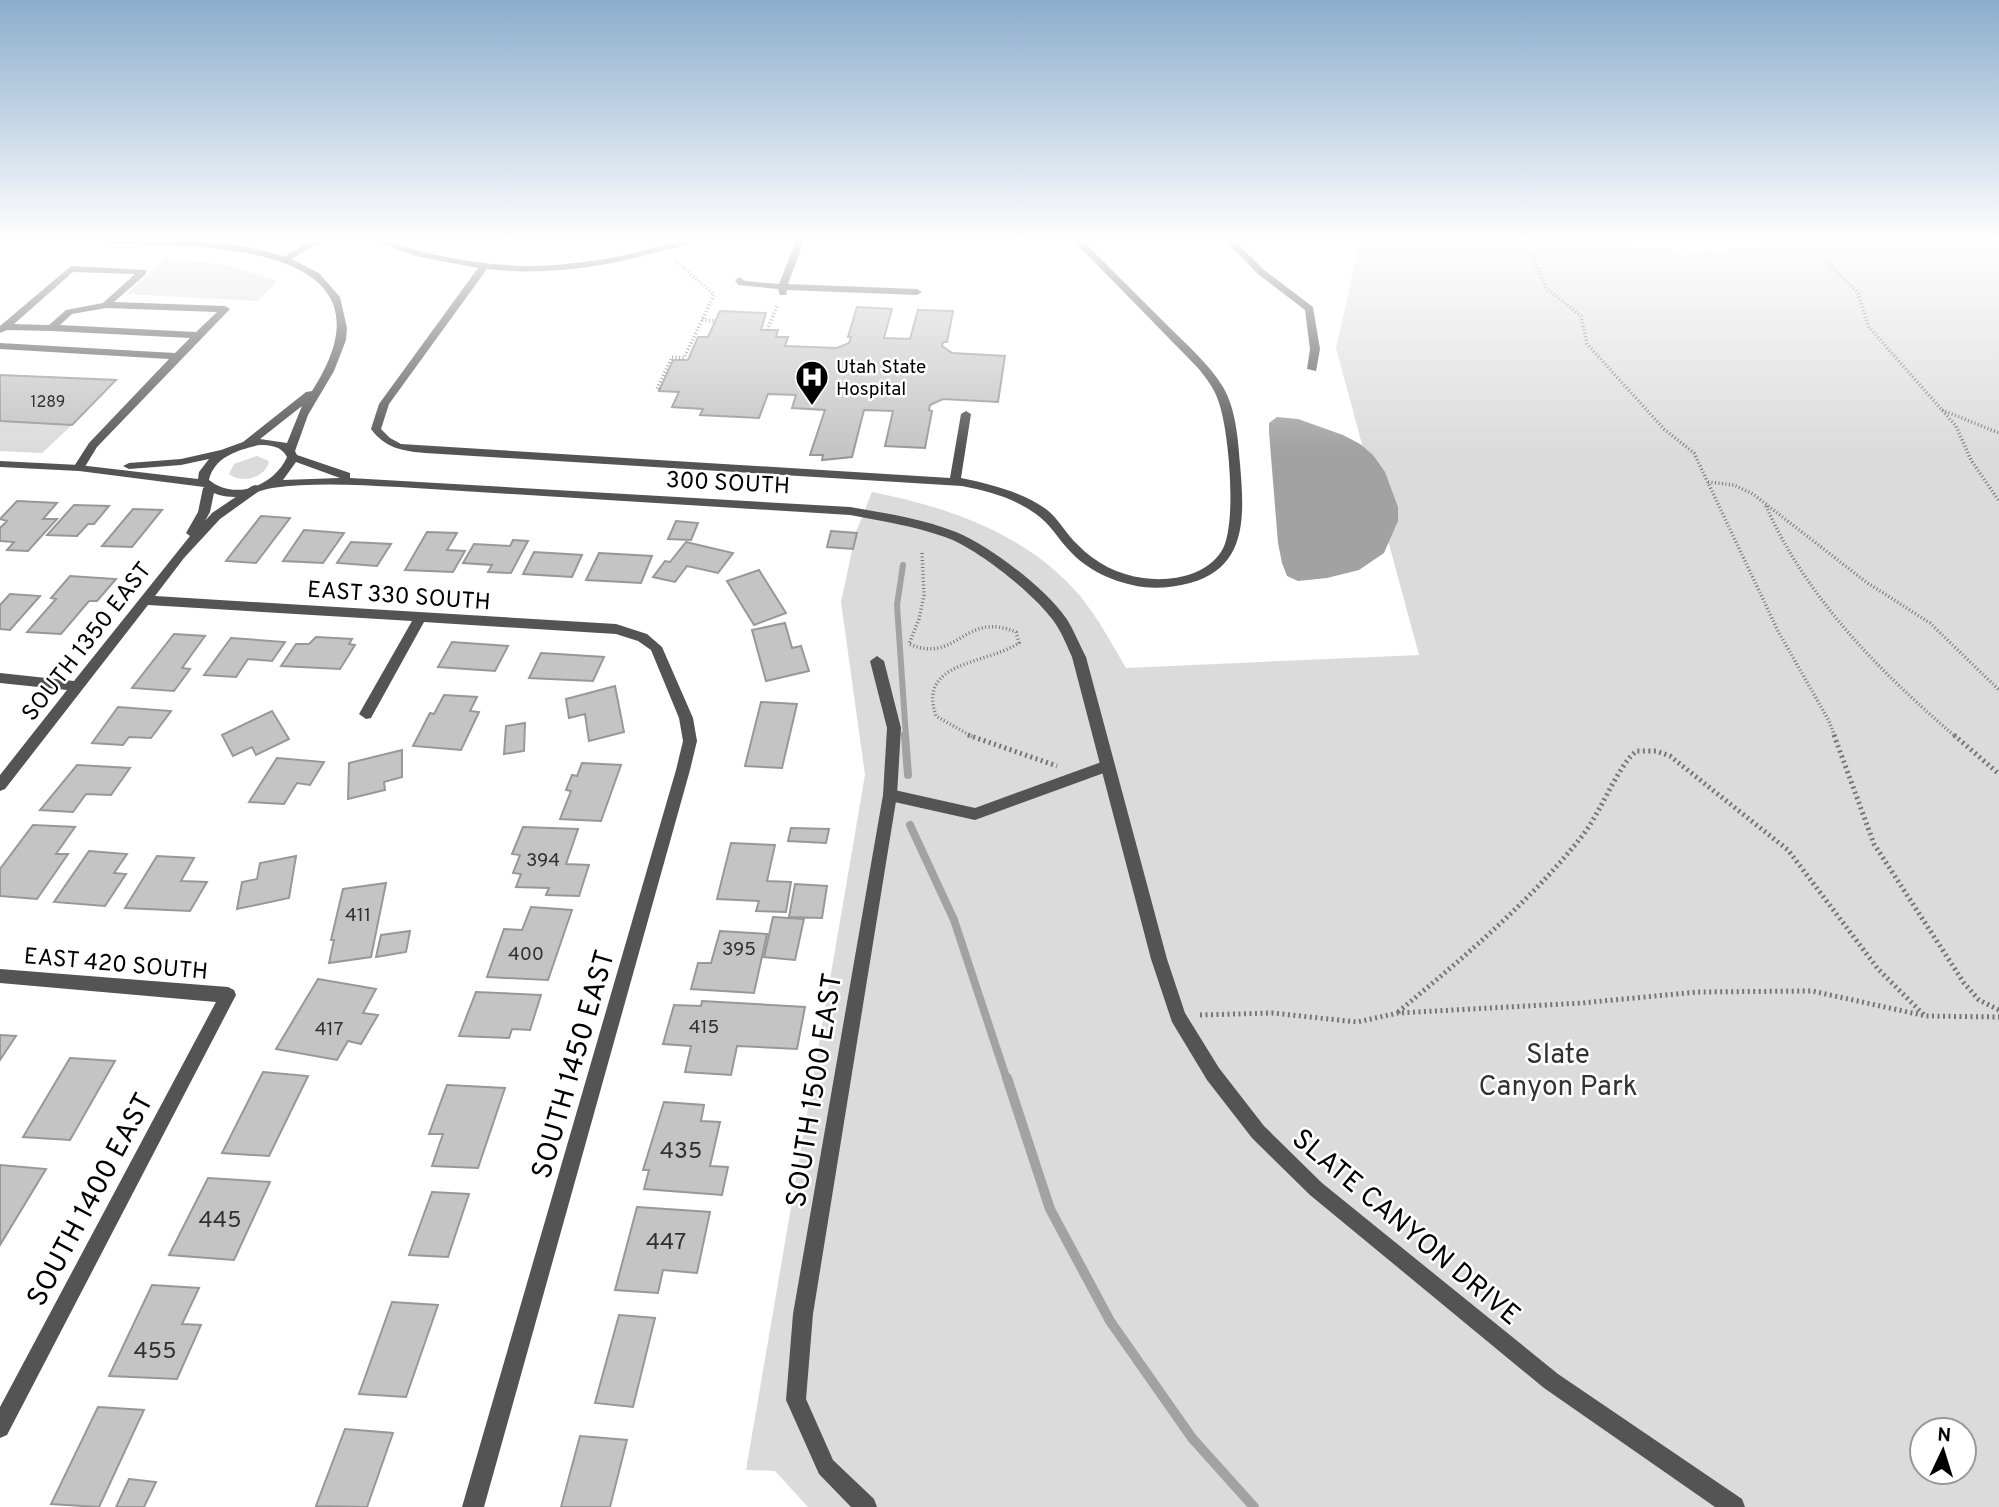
<svg xmlns="http://www.w3.org/2000/svg" width="1999" height="1507" viewBox="0 0 1999 1507" font-family="Overpass,sans-serif">
  <rect width="100%" height="100%" fill="#fff"/>
  <path fill="#dbdbdb" fill-rule="evenodd" d="M1360 241H1551L1706 250 1796 242 1999 241V1507H808L775 1471 746 1470 865 775 841 602 856 532 872 492C949 507 1027 534 1080 596 1098 618 1112 644 1126 668L1419 655 1336 348ZM1922 1430H1964V1472H1922Z
    M165 259 223 264 277 281 258 301 126 294Z
    M0 421 72 425 42 453 0 451Z
    M257 456 269 461C266 478 242 484 229 474L234 464Z"/>
  <path fill="#a2a2a2" d="M1277 417 1298 419 1343 435 1360 444 1373 455 1385 472 1398 507V521L1384 553 1359 570 1327 578 1298 581 1287 576 1282 563 1278 543 1269 432V423Z"/>
  <g fill="none" stroke-linecap="round" stroke-linejoin="round">
    <path stroke="#a2a2a2" stroke-width="6" d="M903 565 897 605 906 737"/>
    <path stroke="#a2a2a2" stroke-width="8" d="M905 735 908 775
      M910 825 954 920 1007 1080"/>
    <path stroke="#a2a2a2" stroke-width="10" d="M1007 1078 1050 1209 1110 1321 1192 1438 1254 1507"/>
  </g>
  <path fill="#c4c4c4" stroke="#989898" stroke-width="2" d="M857 307 892 309 884 338 910 339 918 310 953 311 947 342H943L942 346 952 353 1005 356 998 402 943 399 930 405 929 410 932 411 925 448 885 446 893 411 864 410 852 457 822 460 823 455H810L825 410 792 408 796 395 768 394 759 418 700 415 703 409 672 407 679 392 659 391 673 360H688L698 337H708L720 311 766 313 761 330H778L776 337H788L785 346 837 348 849 343 851 337H848Z
    M0 375 116 380 72 425 0 421Z
    M17 501 57 503 43 519H57L28 551 7 550 14 542 0 541V528L7 521 0 519Z
    M74 505 109 506 94 524H88L77 536 47 535Z
    M133 509 162 510 132 547 102 546Z
    M261 516 290 518 256 563 226 561Z
    M676 521 698 523 691 540 668 539Z
    M304 530 344 533 323 563 283 561Z
    M831 531 857 533 853 549 827 547Z
    M427 532 457 533 447 550 465 551 453 572 405 570Z
    M513 540 528 541 511 573 488 572 492 565 463 563 474 544 510 546Z
    M351 542 391 544 377 566 337 563Z
    M686 542 733 553 718 573 687 566 675 582 653 577 665 561 670 562Z
    M534 552 582 555 572 577 523 574Z
    M599 553 652 556 641 583 586 580Z
    M759 570 786 613 754 625 727 581Z
    M70 576 116 579 97 601H89L61 634 27 632 56 599 51 598Z
    M10 594 40 596 10 630 0 629V605Z
    M785 623 792 648 801 646 809 671 766 681 752 630Z
    M174 634 205 636 182 668 190 669 174 691 132 688Z
    M316 637 352 639 349 644 355 645 340 669 281 666 296 644H309Z
    M231 638 285 642 272 661 248 659 236 677 204 675Z
    M452 642 508 646 495 671 438 667Z
    M541 653 604 657 593 681 529 678Z
    M615 686 624 732 589 741 585 714 569 718 566 699Z
    M444 695 477 697 470 711 479 712 461 750 413 746 430 713 434 714Z
    M761 702 797 704 782 768 745 766Z
    M118 707 171 711 151 738 129 737 123 745 92 743Z
    M272 711 289 739 256 755 252 747 233 756 222 735Z
    M525 723 524 751 504 754 506 726Z
    M402 750V777L384 782 385 790 348 799 349 763Z
    M277 758 324 762 310 785 297 783 284 804 249 802Z
    M582 763 621 765 601 821 560 819 571 791 566 790 572 775 577 776Z
    M77 765 130 768 111 795 86 794 73 812 40 810Z
    M33 825 75 827 56 854H68L37 899 0 896V869Z
    M523 827 578 829 566 864 589 865 579 896 546 895 549 888 516 887 521 874 513 873 520 855 512 854Z
    M791 828 829 829 826 843 788 841Z
    M731 843 775 845 767 881 791 882 786 912 756 911 759 901 717 899Z
    M89 851 127 854 114 873 126 874 105 906 54 902Z
    M157 856 194 858 181 881 207 882 190 911 125 908Z
    M296 856 289 898 237 909 242 882 257 879 260 863Z
    M386 883 371 957 329 963 334 940H331L343 889Z
    M795 884 827 886 822 918 789 917Z
    M531 907 572 910 548 980 487 977 504 929 522 930Z
    M773 917 804 919 795 960 764 957Z
    M410 931 406 952 376 957 381 935Z
    M720 931 767 934 754 993 691 989 698 963H711Z
    M318 979 376 989 363 1013 378 1015 361 1044 348 1041 337 1060 276 1049Z
    M476 992 541 995 530 1030 512 1029 509 1038 459 1036Z
    M702 1001 805 1007 797 1049 737 1046 731 1075 685 1072 691 1046 663 1044 674 1005 701 1006Z
    M0 1035 16 1036 0 1060Z
    M70 1058 115 1061 70 1140 23 1137Z
    M263 1072 308 1076 269 1156 222 1153Z
    M447 1085 505 1088 478 1168 432 1166 443 1134H429Z
    M664 1102 704 1105 701 1121 720 1122 710 1166 728 1167 722 1195 644 1189 649 1170H643Z
    M0 1165 46 1169 0 1245Z
    M208 1178 270 1182 234 1260 169 1255Z
    M432 1192 469 1194 448 1257 409 1255Z
    M637 1207 710 1212 697 1273 663 1270 658 1293 615 1290Z
    M152 1285 199 1288 182 1324 201 1325 177 1379 109 1376Z
    M392 1302 438 1305 406 1397 359 1394Z
    M619 1315 655 1318 633 1407 595 1403Z
    M98 1407 144 1410 99 1507 51 1504Z
    M345 1429 393 1433 367 1507 316 1506Z
    M580 1436 627 1440 610 1507H561Z
    M129 1479 156 1482 144 1507H116Z"/>
  <g fill="none" stroke-linecap="round" stroke-linejoin="round">
    <path stroke="#767676" stroke-width="3.5" stroke-dasharray="1 2.5" stroke-linecap="butt" d="M1521 241 1532 256 1546 288 1581 316 1587 344 1664 429 1694 453 1778 631 1829 721 1835 737
      M1826 261 1858 293 1868 326 1956 426 1971 460 1999 501
      M702 320 716 321
      M767 330 777 306
      M660 389H657L672 357 684 358 714 295 674 259
      M1942 410 1999 433
      M1708 482 1734 485 1753 494 1866 582 1930 623 1999 690
      M1766 506C1807 599 1880 672 1956 737
      M922 553 924 595 919 619 909 644C957 665 964 610 1016 632L1019 643C985 665 917 661 936 716L973 737"/>
    <path stroke="#767676" stroke-width="5" stroke-dasharray="2 3.5" stroke-linecap="butt" d="M968 735 1057 766
      M1834 735 1874 844 1964 983 1979 1000 1999 1010
      M1954 735 1999 774
      M1398 1012C1464 957 1529 903 1583 835 1601 811 1611 781 1630 757L1636 751H1656L1670 756 1788 850 1878 969 1925 1016
      M1200 1015 1272 1013 1357 1022 1398 1013 1582 1003 1697 992 1812 991 1926 1016 1999 1017"/>
    <path fill="#545454" fill-rule="evenodd" d="M311 241H322L288 261 280 259Z
      M376 241C394 241 410 249 427 253 462 261 498 266 534 266 566 265 598 261 630 254 651 249 671 241 692 241 684 246 672 249 661 251 606 267 544 276 487 269L389 404 381 429 390 438 401 444 950 478 961 414 966 411 971 414 961 478C990 484 1022 492 1046 509 1059 519 1066 534 1078 545 1095 563 1119 575 1143 578 1170 582 1205 576 1221 552 1238 528 1229 428 1218 400 1214 388 1206 378 1198 368L1074 241H1083C1112 270 1141 299 1170 328 1188 346 1209 364 1223 387 1236 409 1238 439 1240 464 1244 513 1249 567 1190 583 1174 587 1159 589 1143 587 1115 583 1086 570 1068 549 1057 537 1050 524 1036 514 1014 498 988 491 962 486L425 453C402 451 385 448 371 429L379 404 478 268 415 256Z
      M796 241H804L788 284 917 289 922 292 917 295 787 290 786 295H780L778 289 738 285 735 280 740 277 745 281 779 284Z
      M1226 241H1235L1264 270 1313 307 1320 349 1316 371 1307 369 1310 349 1305 310 1258 274Z
      M71 266 146 270V274L114 302 225 306 230 309 97 447 83 470 79 471 73 468 89 443 169 359 0 349V343L175 353 190 338 51 331 7 330 0 333V326ZM73 272 135 274 103 303 66 310 49 325 14 324ZM106 308 217 312 196 332 60 325 72 314Z
      M1107 760 1112 762 1114 766 1112 770 975 820 890 801 885 799 883 795 885 791 890 789 975 808Z"/>
    <path fill="#545454" fill-rule="evenodd" d="M209 484 215 488 210 512 205 521 212 513 252 486 256 485 262 489 220 519 184 558 155 596 616 624 647 634 662 647 693 718 697 741 690 770 484 1507H462L676 770 683 741 679 718 651 650 638 641 616 634 424 622 371 718 366 719 359 714 412 621 148 605 5 789 0 791V775L67 690 0 683V673L74 681 190 536 186 533 198 512 203 488Z
      M877 656 884 661 901 728 897 795 813 1314 806 1399 833 1460 874 1499 877 1507H851L819 1474 786 1400 793 1314 883 795 887 728 870 661Z
      M0 969 228 987 234 990 236 995 7 1435 0 1438V1407L216 1002 0 983Z"/>
    <path fill="#545454" fill-rule="evenodd" d="M106 241H198L250 247 289 258 319 273 340 297 347 328 346 340 334 371 308 415 295 451 297 455 350 473V478L850 507C885 513 923 519 956 532 990 546 1045 588 1066 618 1074 630 1079 644 1086 657L1167 959 1185 1013 1219 1068 1264 1126 1322 1183 1558 1374 1742 1499 1745 1507H1715L1544 1388 1310 1195 1252 1138 1207 1080 1172 1022 1151 959 1072 657C1067 646 1062 633 1055 623 1036 595 977 548 945 537 914 526 882 521 850 515L399 487C357 485 314 482 272 488 259 490 248 497 235 497 224 497 212 494 204 487L79 471 0 467V461L79 465 198 479 199 472 209 459 181 465 129 469 123 466 129 463 181 459 221 450 243 442 306 392 312 391C408 242 200 245 110 244ZM302 406 287 443 260 439ZM259 445C271 445 281 446 287 457 274 486 235 501 209 480 214 457 238 450 259 445ZM296 462 340 478 283 480Z"/>
  </g>
  <linearGradient id="sky" x2="0" y2="1"><stop stop-color="#8cadcc"/><stop offset="0.53" stop-color="#fff"/><stop offset="1" stop-color="#fff" stop-opacity="0"/></linearGradient>
  <rect width="1999" height="452" fill="url(#sky)"/>
  <defs>
    <symbol id="hospital-pin" viewBox="-11 -11 22 30"><path d="M0 17L-7.5 6A9.5 9.5 0 1 1 7.5 6Z" fill="#000" stroke="#fff"/><path d="M-5-5h3v3.5h4V-5h3V5h-3V1.5h-4V5h-3Z" fill="#fff"/></symbol>
  </defs>
  <g fill-rule="evenodd">
    <use href="#hospital-pin" x="793" y="358" width="38" height="52"/>
  </g>
  <g text-anchor="middle" stroke-width="5" stroke-linejoin="round" paint-order="stroke">
    <g font-size="16" fill="#313131">
      <text x="48" y="407">1289</text>
    </g>
    <g font-size="19" fill="#000" stroke="#fff" text-anchor="start">
      <text x="836" y="373">Utah State<tspan x="836" dy="22">Hospital</tspan></text>
    </g>
    <g font-size="19" fill="#313131">
      <text x="543" y="866">394</text>
      <text x="358" y="921">411</text>
      <text x="739" y="955">395</text>
      <text x="526" y="960">400</text>
      <text x="704" y="1033">415</text>
      <text x="329" y="1035">417</text>
    </g>
    <g font-size="23" fill="#000" stroke="#fff">
      <text transform="translate(728 482) rotate(3)" y="8">300 SOUTH</text>
      <text transform="translate(399 595) rotate(4)" y="8">EAST 330 SOUTH</text>
      <text transform="translate(86 641) rotate(-52)" y="8">SOUTH 1350 EAST</text>
      <text transform="translate(116 963) rotate(5)" y="8">EAST 420 SOUTH</text>
    </g>
    <g font-size="23" fill="#313131">
      <text x="681" y="1158">435</text>
      <text x="220" y="1227">445</text>
      <text x="666" y="1249">447</text>
      <text x="155" y="1358">455</text>
    </g>
    <g font-size="28" fill="#323232" stroke="#fff">
      <text x="1558" y="1063">Slate<tspan x="1558" dy="32">Canyon Park</tspan></text>
    </g>
    <g font-size="28" fill="#000" stroke="#fff">
      <text transform="translate(572 1064) rotate(-74)" y="10">SOUTH 1450 EAST</text>
      <text transform="translate(813 1090) rotate(-81)" y="10">SOUTH 1500 EAST</text>
      <text transform="translate(89 1199) rotate(-62)" y="10">SOUTH 1400 EAST</text>
      <text transform="translate(1407 1226) rotate(40)" y="10">SLATE CANYON DRIVE</text>
    </g>
  </g>
  <g transform="translate(1943 1451) rotate(4)"><circle r="33" fill="#ffffff" stroke="#999999" stroke-width="2"/>
  <path d="M0-5L12 26L0 18L-12 26Z" fill="#000000"/>
  <text y="-10" font-size="19" font-weight="bold" text-anchor="middle" fill="#000000">N</text>
  </g>
</svg>
